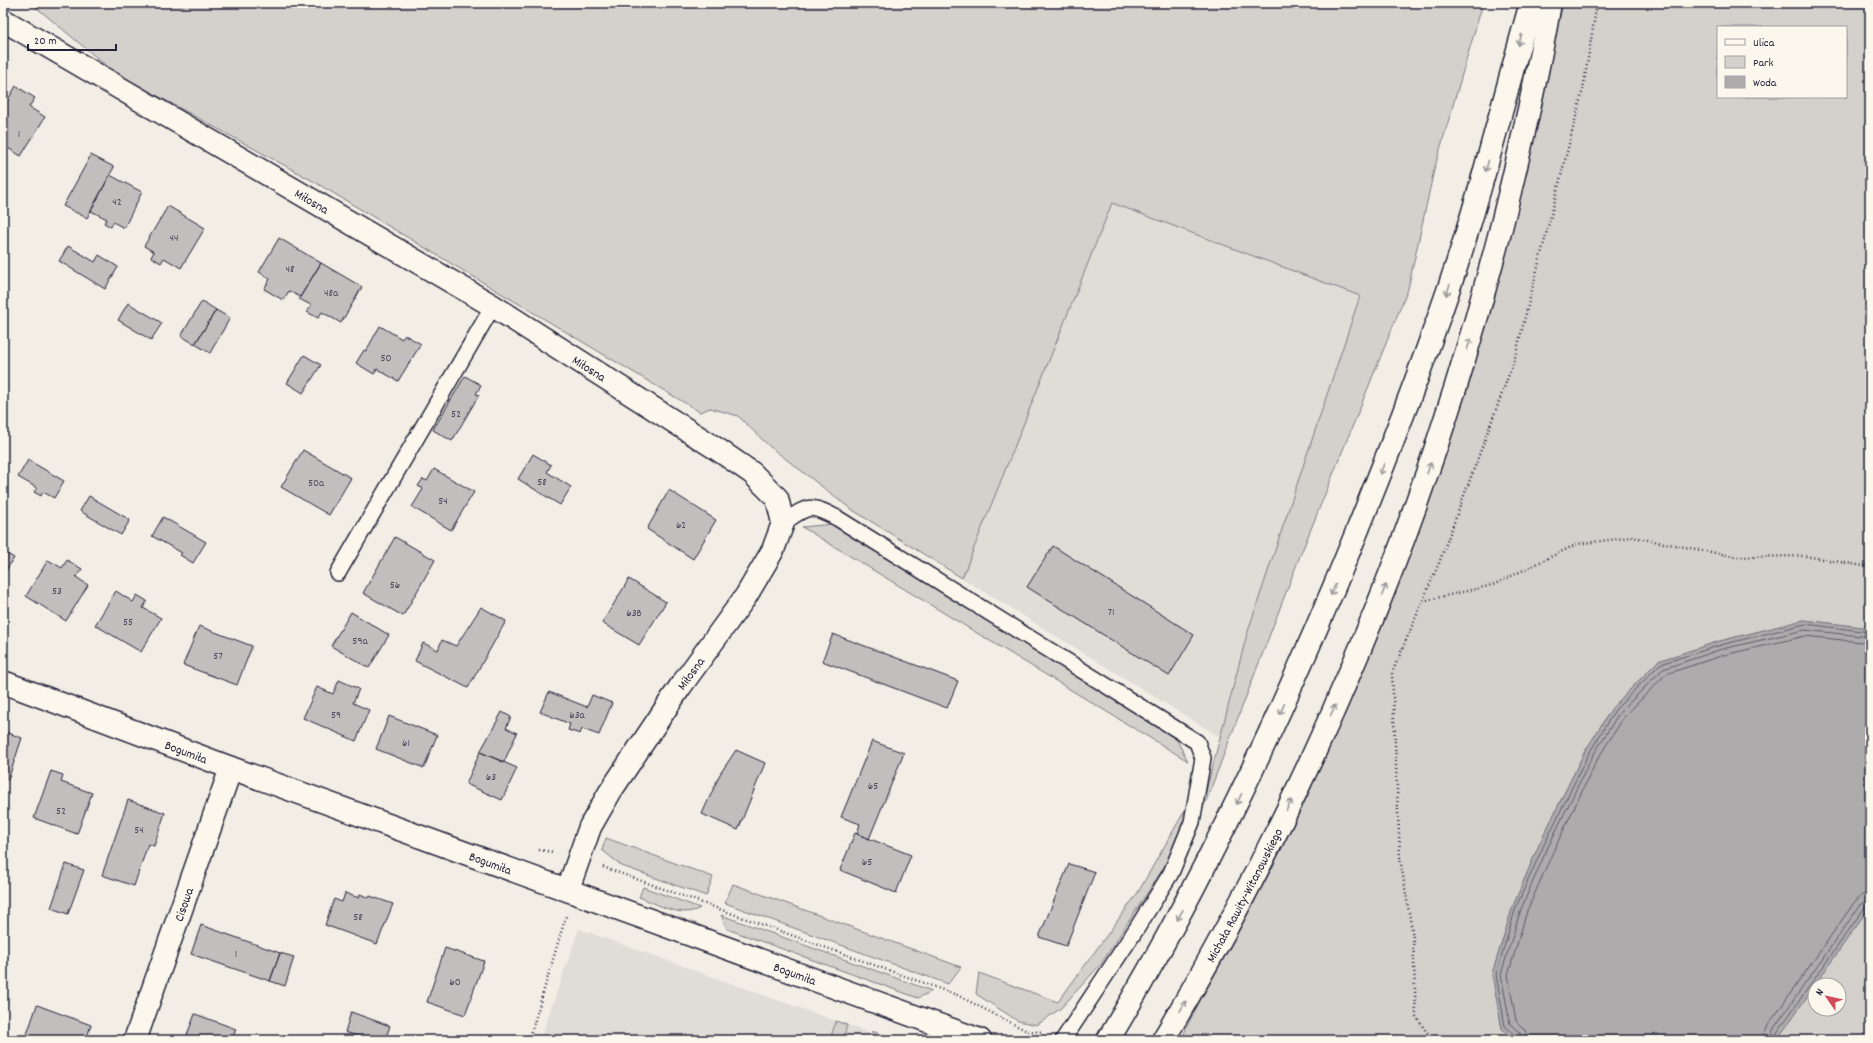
<svg xmlns="http://www.w3.org/2000/svg" width="1873" height="1043" viewBox="0 0 1873 1043" font-family="Dekko,sans-serif">
  <rect width="100%" height="100%" fill="#f2eee5"/>
  <filter id="ink" filterUnits="userSpaceOnUse"><feTurbulence type="fractalNoise" baseFrequency=".025" numOctaves="2"/><feDisplacementMap in="SourceGraphic" scale="8" xChannelSelector="R" yChannelSelector="G"/><feConvolveMatrix kernelMatrix="1 2 1 2 8 2 1 2 1" color-interpolation-filters="sRGB"/></filter>
  <g filter="url(#ink)">
    <path fill="#e0dcd6" d="M1112 203 1360 296 1247 634 1220 737 962 578Z
      M579 929 836 1021 890 1040H540Z"/>
    <path fill="#d4d1cc" stroke="#7b7a84" fill-rule="evenodd" d="M31 3H1483L1434 170 1408 289 1298 561 1198 822 1247 634 1360 296 1112 203 962 578 851 509 769 446 738 416 710 408 700 412 313 181 114 72Z
      M1563 3H1870V628L1804 620 1720 641 1658 661 1612 708 1584 753 1539 845 1513 906 1492 974 1502 1029 1515 1040H1182L1187 1026 1219 963 1273 866 1307 797 1368 659 1420 526 1481 337 1531 147ZM1718 27H1846V97H1718Z
      M833 524 1174 735 1188 761 802 527Z
      M1192 798 1168 861 1101 964 1061 1008 1037 1025 1018 1021 976 994 979 973 1058 1002 1137 894Z
      M606 838 713 877 706 896 622 866 602 850Z
      M733 884 961 967 948 984 725 903Z
      M643 887 700 908C681 919 658 904 639 897Z
      M1870 906V1040H1777L1781 1033ZM1815 985H1839V1009H1815Z
      M721 915 932 991 918 998 727 929Z
      M836 1021 847 1025 843 1040H830Z
      M872 1031 896 1040H872Z"/>
    <path fill="#aeabad" stroke="#76747f" d="M1804 620 1870 628V906L1777 1040H1515L1502 1029 1492 974 1513 906 1539 845 1584 753 1612 708 1658 661 1720 641Z"/>
    <g fill="none" stroke-linecap="round" stroke-linejoin="round">
      <path stroke="#5a5969" stroke-width="1" d="M1517 1040 1516 1036 1505 1026 1496 974 1516 907 1543 847 1588 755 1615 710 1660 664 1721 645 1805 624 1870 632
        M1522 1040 1520 1033 1510 1024 1501 974 1521 909 1547 849 1592 757 1619 713 1663 669 1722 649 1805 630 1870 637
        M1528 1040 1525 1030 1516 1021 1508 975 1527 911 1553 852 1597 760 1624 717 1666 674 1724 655 1805 636 1870 643
        M1763 1040 1764 1033 1769 1024 1856 900 1862 895 1870 893
        M1769 1040 1774 1028 1861 904 1870 899
        M1774 1040 1778 1031 1865 907 1870 905"/>
    </g>
    <path fill="#c2bebe" stroke="#22223b" d="M16 86 35 98 29 107 45 117 21 156 3 145V108Z
      M91 155 114 167 87 218 63 206Z
      M110 175 142 192 124 228 113 222 111 227 104 223 107 219 91 211Z
      M168 206 205 228 181 268 164 258 161 263 151 257 154 252 144 246Z
      M279 238 321 263 300 297 289 291 283 300 264 289 270 279 259 272Z
      M68 246 95 262 99 255 118 267 105 289 59 261Z
      M321 263 362 287 341 323 322 312 318 318 307 312 311 305 299 299Z
      M202 301 216 310 195 344 181 336Z
      M128 303 162 323 151 340 118 320Z
      M216 310 230 318 210 353 195 344Z
      M380 326 402 339 405 335 421 344 398 381 377 369 374 374 356 363 364 350 366 351Z
      M304 355 321 365 303 393 287 383Z
      M465 376 481 385 476 394 479 395 452 441 433 430Z
      M303 450 351 478 329 515 281 487Z
      M533 454 551 465 547 472 571 487 560 505 518 479Z
      M28 460 64 481 54 498 43 492 41 496 34 492 37 488 18 477Z
      M434 469 474 492 451 530 412 507 423 489 418 486 423 479 427 481Z
      M669 490 716 520 693 559 647 529Z
      M89 496 130 520 121 535 80 511Z
      M163 517 206 542 193 563 180 555 182 553 152 536Z
      M395 537 435 560 403 616 363 593Z
      M3 543 8 546 4 552 14 558 3 575Z
      M1053 546 1194 635 1169 676 1027 587Z
      M48 560 62 568 67 560 82 569 76 577 88 585 66 621 26 596Z
      M629 579 666 602 639 645 602 623Z
      M116 591 133 602 137 595 147 601 143 608 161 618 141 652 95 625Z
      M481 607 506 621 468 688 415 661 423 643 438 650 442 640 456 646Z
      M351 612 389 635 369 668 331 646Z
      M199 626 252 646 237 685 183 665Z
      M833 634 958 681 947 708 822 661Z
      M339 680 359 689 353 703 369 710 356 741 303 718 317 687 333 694Z
      M549 692 587 707 592 695 612 703 599 735 582 729 580 734 568 730 570 724 540 712Z
      M502 712 511 717 506 728 517 733 504 762 480 752Z
      M389 716 437 735 424 768 376 749Z
      M3 731 22 738 8 780 3 778Z
      M872 741 904 753 869 839 857 834 860 824 841 817Z
      M736 750 765 763 738 830 702 814 720 774Z
      M480 752 517 768 502 800 466 784Z
      M51 771 63 775 61 782 92 793 77 834 34 818Z
      M128 800 165 813 154 846 148 844 134 886 102 875Z
      M855 833 911 855 896 893 840 870Z
      M66 864 84 870 68 914 51 908Z
      M1069 864 1095 872 1066 946 1039 937Z
      M345 893 359 898 360 894 369 898 370 896 393 904 377 944 325 925 334 899 342 902Z
      M201 925 280 953 270 981 191 954Z
      M445 948 484 961 465 1015 427 1002Z
      M280 953 294 957 285 986 270 981Z
      M37 1005 91 1025 86 1040H25Z
      M351 1012 390 1026 385 1040H369L345 1032Z
      M195 1014 236 1029 232 1040H185Z"/>
    <g fill="none" stroke-linecap="round" stroke-linejoin="round">
      <defs>
        <path id="lane" d="M783 523C808 506 808 503 837 518L1197 742 1203 758 1192 822 1171 873 1137 928 1063 1040
          M338 573 493 306"/>
        <g id="street">
          <path id="s1" d="M3 20 493 306 720 451 752 473 777 498 783 523 773 550 746 596 680 687 610 792 590 827 568 889"/>
          <path id="s2" d="M135 1040 231 768"/>
        </g>
        <g id="secondary">
          <path id="s3" d="M3 682 231 768 980 1040"/>
        </g>
        <g id="primary">
          <path d="M1108 1040C1205 879 1285 708 1356 534 1392 445 1427 355 1457 264 1485 178 1506 90 1531 3"/>
          <path id="s4" d="M1163 1040C1313 789 1427 515 1500 232 1519 156 1537 80 1550 3"/>
        </g>
      </defs>
      <use href="#lane" stroke="#22223b" stroke-width="18"/>
      <use href="#street" stroke="#22223b" stroke-width="25"/>
      <use href="#secondary" stroke="#22223b" stroke-width="25"/>
      <use href="#primary" stroke="#22223b" stroke-width="25"/>
      <path stroke="#22223b" stroke-width="2.5" stroke-dasharray="1 3" stroke-linecap="butt" d="M1423 601 1493 585 1577 544 1632 537 1737 557 1805 556 1870 567
        M539 850 554 852
        M603 867 957 995 1027 1031 1043 1032
        M529 1040 566 916
        M1432 1040 1416 1016 1413 937 1400 857 1392 673 1439 563 1514 361 1583 89 1597 3"/>
      <use href="#lane" stroke="#fbf7ec" stroke-width="15"/>
      <use href="#street" stroke="#fbf7ec" stroke-width="22"/>
      <use href="#secondary" stroke="#fbf7ec" stroke-width="22"/>
      <use href="#primary" stroke="#fbf7ec" stroke-width="22"/>
    </g>
    <defs><path id="oneway-shaft" d="M-6 0H5M1.5-3L5.5 0L1.5 3" fill="none" stroke-width="1.6" stroke-linecap="round" stroke-linejoin="round"/></defs>
    <g stroke="#99979c">
      <use href="#oneway-shaft" transform="translate(1520 40) rotate(105)"/>
      <use href="#oneway-shaft" transform="translate(1487 166) rotate(105)"/>
      <use href="#oneway-shaft" transform="translate(1448 290) rotate(109)"/>
      <use href="#oneway-shaft" transform="translate(1469 344) rotate(-72)"/>
      <use href="#oneway-shaft" transform="translate(1429 468) rotate(-71)"/>
      <use href="#oneway-shaft" transform="translate(1382 469) rotate(111)"/>
      <use href="#oneway-shaft" transform="translate(1333 590) rotate(113)"/>
      <use href="#oneway-shaft" transform="translate(1384 590) rotate(-68)"/>
      <use href="#oneway-shaft" transform="translate(1282 709) rotate(115)"/>
      <use href="#oneway-shaft" transform="translate(1333 710) rotate(-66)"/>
      <use href="#oneway-shaft" transform="translate(1239 799) rotate(116)"/>
      <use href="#oneway-shaft" transform="translate(1289 805) rotate(-64)"/>
      <use href="#oneway-shaft" transform="translate(1180 915) rotate(119)"/>
      <use href="#oneway-shaft" transform="translate(1183 1006) rotate(-61)"/>
    </g>
  </g>
  <g text-anchor="middle" stroke-width="3" stroke-linejoin="round" paint-order="stroke">
    <g font-size="11" fill="#4a495c">
      <text x="19" y="137">1</text>
      <text x="117" y="205">42</text>
      <text x="174" y="241">44</text>
      <text x="290" y="272">48</text>
      <text x="331" y="296">48a</text>
      <text x="386" y="361">50</text>
      <text x="456" y="417">52</text>
      <text x="542" y="485">58</text>
      <text x="316" y="486">50a</text>
      <text x="443" y="504">54</text>
      <text x="681" y="528">62</text>
      <text x="395" y="588">56</text>
      <text x="57" y="594">53</text>
      <text x="1111" y="615">71</text>
      <text x="634" y="616">63B</text>
      <text x="128" y="625">55</text>
      <text x="360" y="644">59a</text>
      <text x="218" y="659">57</text>
      <text x="336" y="718">59</text>
      <text x="577" y="718">63a</text>
      <text x="406" y="746">61</text>
      <text x="491" y="780">63</text>
      <text x="873" y="789">65</text>
      <text x="61" y="814">52</text>
      <text x="139" y="833">54</text>
      <text x="867" y="865">65</text>
      <text x="358" y="920">58</text>
      <text x="236" y="957">1</text>
      <text x="455" y="985">60</text>
    </g>
    <g font-size="13" fill="#22223b" stroke="#fbf7ec">
      <text dy="5" stroke="none"><textPath href="#s1" startOffset="358">Miłosna</textPath></text>
      <text dy="5" stroke="none"><textPath href="#s1" startOffset="682">Miłosna</textPath></text>
      <text transform="translate(690 673) rotate(-54)" y="5">Miłosna</text>
      <text dy="5" stroke="none"><textPath href="#s3" startOffset="196">Bogumiła</textPath></text>
      <text dy="5" stroke="none"><textPath href="#s3" startOffset="520">Bogumiła</textPath></text>
      <text dy="5" stroke="none"><textPath href="#s4" startOffset="166">Michała Rawity-Witanowskiego</textPath></text>
      <text dy="5" stroke="none"><textPath href="#s2" startOffset="144">Cisowa</textPath></text>
      <text dy="5" stroke="none"><textPath href="#s3" startOffset="844">Bogumiła</textPath></text>
    </g>
  </g>
  <rect width="1873" height="1043" fill="none" stroke="#fbf7ec" stroke-width="16"/>
  <rect x="8" y="8" width="1857" height="1027" fill="none" stroke="#22223b" stroke-width="1.5" filter="url(#ink)"/>
  <rect x="1717" y="26" width="130" height="72" fill="#fbf7ec" stroke="#a4a2a5"/>
  <rect x="1725" y="39" width="20" height="6" fill="#fbf7ec" stroke="#a4a2a5"/>
  <text x="1753" y="46" font-size="12" fill="#22223b">Ulica</text>
  <rect x="1725" y="56" width="20" height="12" fill="#d4d1cc" stroke="#a4a2a5"/>
  <text x="1753" y="66" font-size="12" fill="#22223b">Park</text>
  <rect x="1725" y="76" width="20" height="12" fill="#aeabad" stroke="#a4a2a5"/>
  <text x="1753" y="86" font-size="12" fill="#22223b">Woda</text>
  <g transform="translate(1827 997) rotate(304)"><circle r="19" fill="#fbf7ec" stroke="#a4a2a5"/>
  <path d="M0-3L7 15L0 10L-7 15Z" fill="#d1495b"/>
  <text y="-6" font-size="11" font-weight="bold" text-anchor="middle" fill="#22223b">N</text>
  </g>
  <path d="M28 44v6h88v-6" fill="none" stroke="#22223b" stroke-width="2"/>
  <text x="34" y="44" font-size="12" fill="#22223b" stroke="#fbf7ec" stroke-width="3" paint-order="stroke">20 m</text>
</svg>
